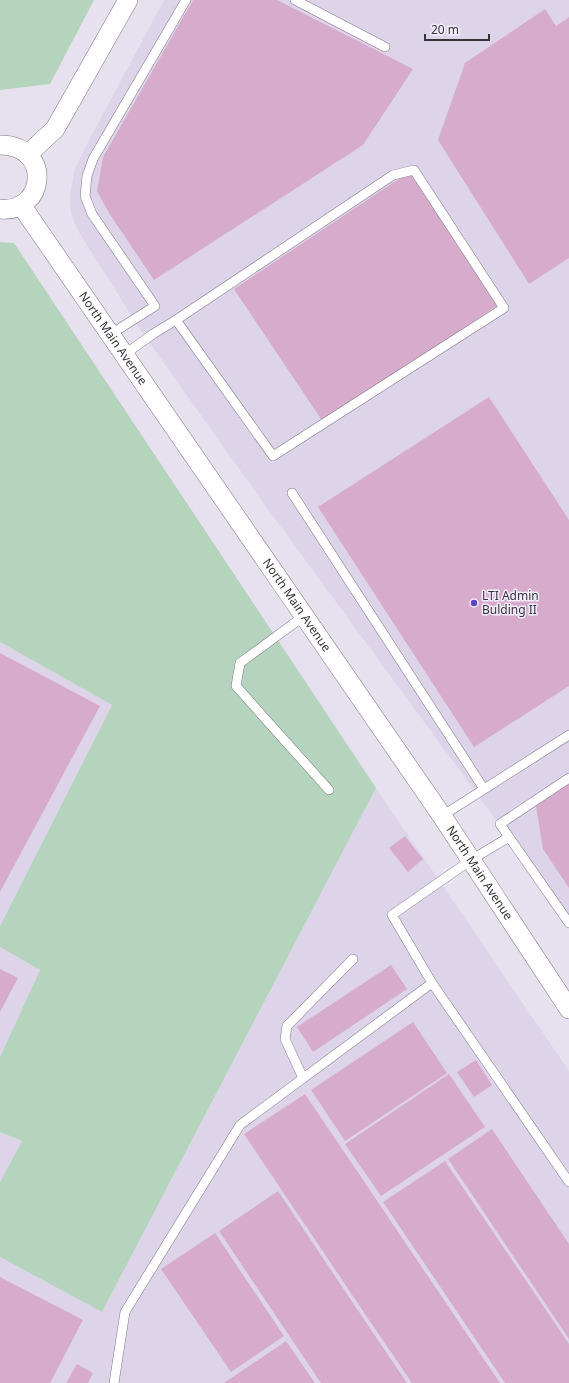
<svg xmlns="http://www.w3.org/2000/svg" width="569" height="1383" viewBox="0 0 569 1383" font-family="'Noto Sans',sans-serif">
  <rect width="100%" height="100%" fill="#e7e0ef"/>
  <path fill="#ded4e9" d="M164 0H569V929L488 809 262 501 139 328 77 229 71 213 70 197 74 171 88 142Z
    M0 642 112 705 0 926Z
    M376 788 569 1071V1383H0V1257L102 1312Z
    M0 947 40 970 0 1057Z
    M0 1132 22 1141 0 1182Z"/>
  <path fill="#b4d4be" d="M0 0H94L50 84 0 90Z
    M0 242 14 243 376 788 102 1312 0 1257V1182L22 1141 0 1132V1057L40 970 0 947V926L112 705 0 642Z"/>
  <path fill="#d7abcc" d="M193 0H277L413 69 363 145 154 280 109 213 97 191 103 157Z
    M545 9 556 26 569 17V258L529 284 438 140 465 63Z
    M409 172 498 305 323 422 234 289Z
    M489 397 569 520V686L474 747 318 507Z
    M0 653 100 706 0 892Z
    M569 783V888L543 849 536 806Z
    M405 836 423 859 408 872 389 848Z
    M391 965 407 989 313 1052 297 1027Z
    M0 969 18 978 0 1012Z
    M413 1022 447 1073 345 1141 311 1090Z
    M476 1060 492 1085 474 1097 457 1072Z
    M449 1074 485 1127 381 1196 345 1144Z
    M305 1094 388 1217 500 1383H412L369 1320 244 1134Z
    M492 1129 569 1244V1339L448 1159Z
    M445 1161 569 1344V1383H505L383 1202Z
    M278 1191 349 1297 407 1383H321L219 1231Z
    M215 1233 284 1336 231 1372 161 1269Z
    M0 1277 83 1320 50 1383H0Z
    M286 1341 315 1383H224Z
    M77 1364 93 1373 88 1383H66Z"/>
  <g fill="none" stroke-linecap="round" stroke-linejoin="round">
    <defs>
      <path id="service" d="M295 0 385 47
        M111 334 155 306 92 214 85 196 87 176 93 159 186 0
        M125 354 153 334 176 320 393 175 414 170 504 308 273 456 176 320
        M292 493 484 789
        M304 616 240 663 236 686 329 790
        M442 816 569 735
        M509 837 500 824 569 778
        M569 923 509 837 471 860 392 915 432 983 569 1182
        M303 1078 285 1039 287 1026 353 959
        M114 1383 125 1312 240 1125 432 983"/>
      <g id="minor">
        <path d="M0 145C53 145 46 214 0 209"/>
        <path d="M28 154 55 129 128 0"/>
        <path id="s1" d="M21 205 442 816 569 1009"/>
      </g>
    </defs>
    <use href="#service" stroke="#7c7583" stroke-width="10"/>
    <use href="#minor" stroke="#7c7583" stroke-width="20"/>
    <use href="#service" stroke="#fff" stroke-width="9"/>
    <use href="#minor" stroke="#fff" stroke-width="19"/>
  </g>
  <circle fill="#6145be" stroke="#f4edfc" stroke-width="1.5" cx="474" cy="603" r="4"/>
  <g text-anchor="middle" stroke-width="3" stroke-linejoin="round" paint-order="stroke">
    <g font-size="12" fill="#363339" stroke="#f4edfc">
      <text dy="4" stroke="none"><textPath href="#s1" startOffset="162">North Main Avenue</textPath></text>
      <text dy="4" stroke="none"><textPath href="#s1" startOffset="486">North Main Avenue</textPath></text>
      <text dy="4" stroke="none"><textPath href="#s1" startOffset="810">North Main Avenue</textPath></text>
    </g>
    <g font-size="12" fill="#363339" stroke="#f4edfc" text-anchor="start">
      <text x="482" y="600">LTI Admin<tspan x="482" dy="14">Bulding II</tspan></text>
    </g>
  </g>
  <path d="M425 34v6h64v-6" fill="none" stroke="#363339" stroke-width="2"/>
  <text x="431" y="34" font-size="12" fill="#363339" stroke="#f4edfc" stroke-width="3" paint-order="stroke">20 m</text>
</svg>
